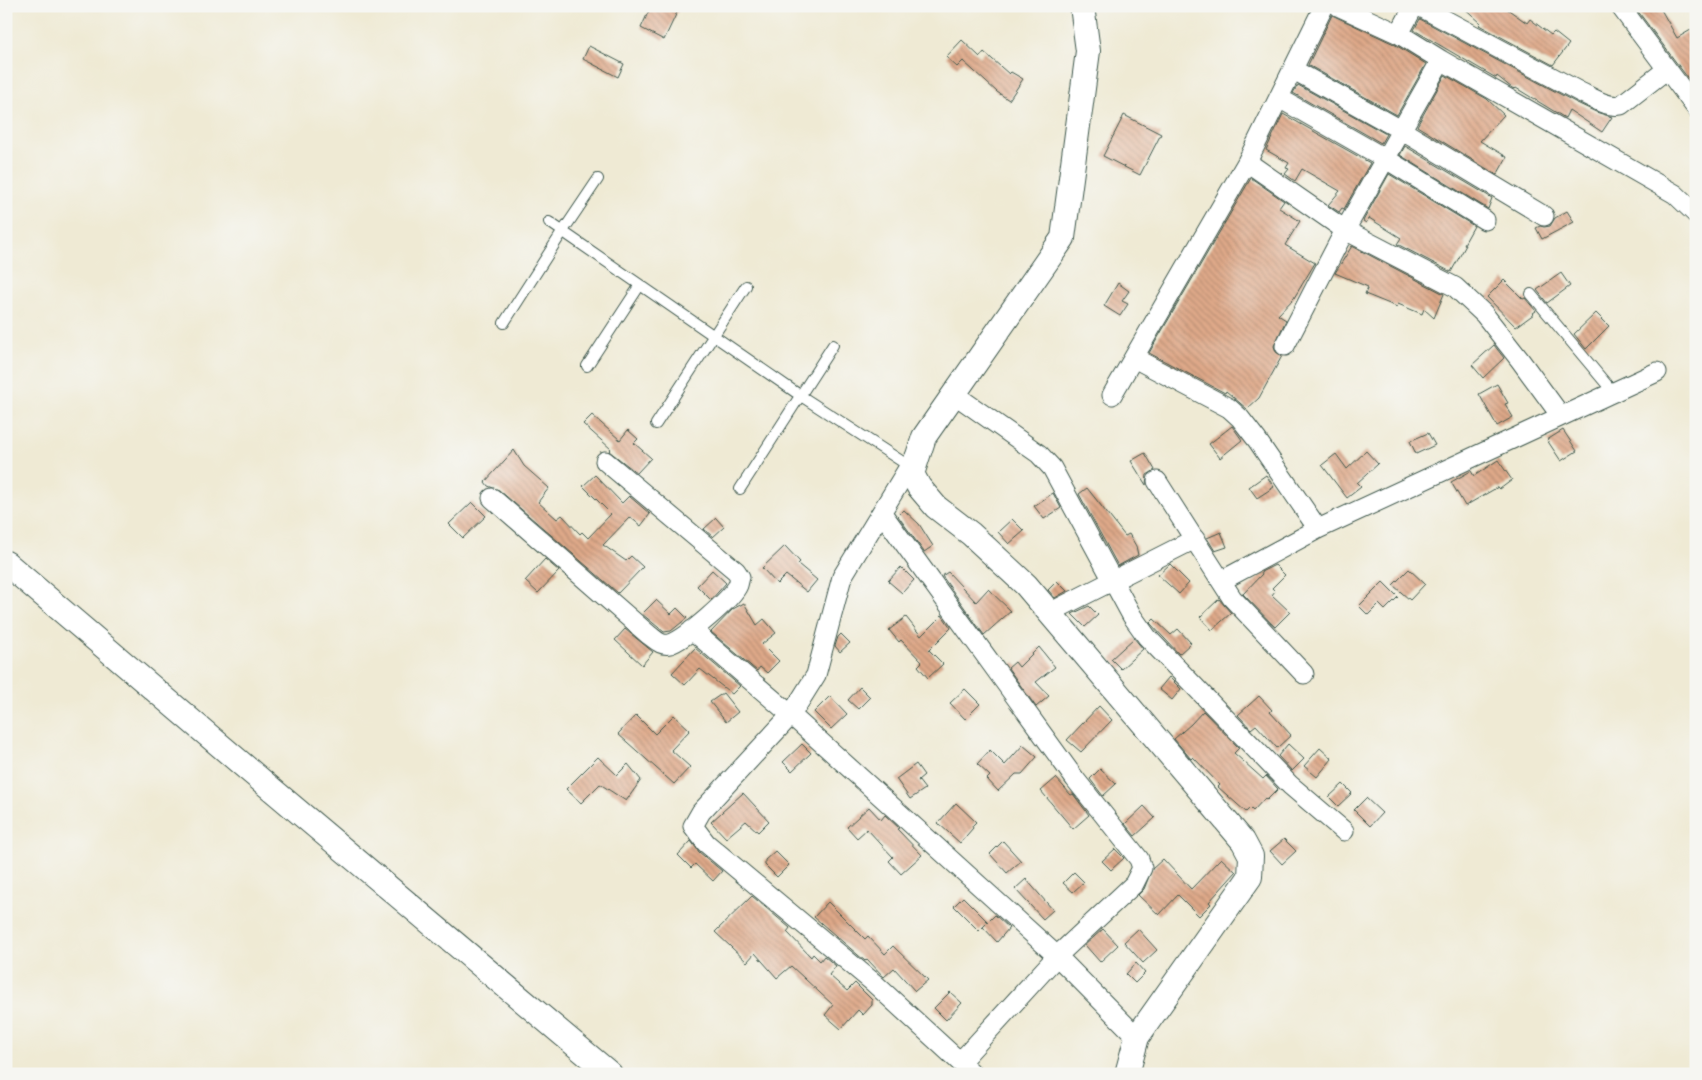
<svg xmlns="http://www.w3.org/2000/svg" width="1702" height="1080" viewBox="0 0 1702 1080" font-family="Mali,sans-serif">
  <defs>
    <pattern id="building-back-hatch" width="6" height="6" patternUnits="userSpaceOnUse" patternTransform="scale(1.25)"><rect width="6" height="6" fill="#dfa989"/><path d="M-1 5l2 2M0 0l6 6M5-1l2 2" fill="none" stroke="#b48b71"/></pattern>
  </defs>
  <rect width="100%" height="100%" fill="#f6f6f2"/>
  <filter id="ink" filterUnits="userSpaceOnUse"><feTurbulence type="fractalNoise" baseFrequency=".02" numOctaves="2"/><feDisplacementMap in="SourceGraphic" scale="10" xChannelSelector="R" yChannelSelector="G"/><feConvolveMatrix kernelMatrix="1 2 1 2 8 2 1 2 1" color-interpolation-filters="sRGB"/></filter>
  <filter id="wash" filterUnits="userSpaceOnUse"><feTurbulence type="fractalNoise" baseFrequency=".0096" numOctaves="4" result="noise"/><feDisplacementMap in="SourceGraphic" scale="20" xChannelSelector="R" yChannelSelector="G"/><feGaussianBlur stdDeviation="1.12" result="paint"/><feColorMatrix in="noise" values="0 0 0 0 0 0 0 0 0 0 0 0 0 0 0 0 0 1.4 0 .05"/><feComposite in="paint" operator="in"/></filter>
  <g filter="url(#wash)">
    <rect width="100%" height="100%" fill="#efead4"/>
    <g id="blocks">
      <path fill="url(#building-back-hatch)" d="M651 6H680L664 40 641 28Z
        M1462 6H1503L1527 23 1530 19 1551 35 1554 32 1569 44 1553 65 1479 25 1481 23Z
        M1634 6H1659L1677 38 1696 27V89Z
        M1332 15 1394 44 1426 64 1397 115 1308 65Z
        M1420 19 1575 102 1596 112 1612 117 1602 132 1569 110 1565 118 1516 88 1515 89 1512 88 1497 76 1496 78 1414 30Z
        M962 40 980 57 984 52 1009 74 1011 72 1023 79 1009 100 997 92 963 61 957 67 946 57Z
        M589 46 624 64 618 77 583 59Z
        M1445 75 1487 99 1504 115 1480 141 1507 157 1497 175 1417 126Z
        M1298 85 1386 134 1381 143 1293 93Z
        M1283 114 1370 163 1344 209 1342 208 1339 212 1328 205 1340 191 1302 169 1295 181 1285 174 1289 169 1286 168 1289 163 1266 150Z
        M1124 115 1161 134 1140 175 1103 156Z
        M1405 146 1492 198 1488 209 1400 155Z
        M1389 174 1474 226 1464 244 1466 245 1451 272 1397 244 1401 238 1369 218 1366 223 1363 221Z
        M1251 178 1284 201 1279 208 1300 221 1285 245 1315 263 1294 298 1278 315 1286 320 1274 346 1276 352 1282 356 1259 398 1247 409 1226 391 1225 393 1149 353Z
        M1567 211 1574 222 1542 239 1536 228 1540 226 1544 227 1550 226 1555 218Z
        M1352 246 1444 294 1434 318 1424 309 1422 314 1398 304 1397 307 1365 294 1368 287 1335 273Z
        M1561 273 1570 286 1547 303 1537 290Z
        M1504 280 1523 299 1525 298 1536 311 1533 313 1534 314 1516 327 1487 297Z
        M1118 283 1129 291 1122 301 1128 304 1120 316 1104 306Z
        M1596 313 1609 326 1586 349 1574 334Z
        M1494 345 1504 358 1483 378 1472 365Z
        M1497 384 1508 403 1505 404 1513 417 1497 426 1479 394Z
        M592 415 620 440 628 430 638 439 634 443 651 458 637 473 609 451 611 449 583 424Z
        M1232 426 1242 440 1220 458 1209 444Z
        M1563 430 1577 451 1561 461 1547 440Z
        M1428 433 1435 445 1416 454 1410 441Z
        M514 450 524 466 549 488 538 502 557 519 562 515 580 534 582 532 588 538 611 514 583 486 595 475 622 503 629 496 650 514 641 526 630 517 603 545 626 561 631 556 643 567 618 593 499 490 488 486 485 482Z
        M1366 451 1378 464 1357 483 1361 487 1347 498 1322 465 1336 454 1347 469Z
        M1145 453 1155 470 1147 475 1146 485 1131 461Z
        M1498 460 1512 480 1500 489 1498 487 1465 506 1451 482 1471 471 1474 476Z
        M1266 475 1274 487 1257 498 1249 487Z
        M1087 488 1125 536 1129 534 1136 546 1138 555 1118 566 1079 494Z
        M1053 493 1061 508 1044 519 1034 506Z
        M472 502 486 516 463 538 449 524Z
        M904 510 919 524 933 546 924 552 898 516Z
        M716 518 724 527 713 537 704 529Z
        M1012 519 1024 531 1009 544 998 532Z
        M1221 532 1227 547 1215 551 1207 538Z
        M785 546 800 562 798 564 817 580 807 592 786 575 777 584 762 568Z
        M545 559 559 571 538 593 525 581Z
        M1170 564 1189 583 1179 594 1158 575Z
        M1275 565 1285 575 1272 588 1275 591 1272 595 1290 612 1275 627 1243 594 1262 574 1261 572Z
        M901 567 914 580 902 593 888 581Z
        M1409 569 1425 584 1410 600 1393 585Z
        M712 570 726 583 711 600 697 586Z
        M948 572 976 602 988 589 1011 611 984 635 942 576Z
        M1057 581 1067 591 1055 598 1048 590Z
        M1383 582 1398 597 1385 610 1379 604 1368 615 1359 606Z
        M1219 599 1231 613 1212 630 1200 617Z
        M656 600 671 614 677 608 687 618 671 631 664 632 642 614Z
        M744 603 757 625 764 619 776 633 762 644 779 661 767 673 760 667 757 671 711 632 733 609Z
        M1089 606 1098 615 1085 627 1072 614Z
        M942 615 951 628 929 650 943 664 928 678 918 666 922 662 901 640 899 642 889 630 906 617 921 636Z
        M1154 619 1171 635 1178 629 1191 643 1179 654 1150 623Z
        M625 629 653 652 642 665 615 640Z
        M841 634 850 643 840 652 835 646 838 637Z
        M1134 638 1143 649 1121 669 1111 659Z
        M1039 647 1055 667 1036 682 1049 696 1036 707 1008 668 1015 662 1019 667Z
        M695 648 740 686 732 694 700 669 685 685 672 673Z
        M1169 677 1181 689 1172 700 1159 689Z
        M860 687 870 697 858 709 848 700Z
        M965 689 980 704 965 719 950 703Z
        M723 693 738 712 726 722 710 702Z
        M830 696 847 714 831 729 814 712Z
        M1259 696 1272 710 1270 712 1291 735 1277 748 1256 725 1251 729 1238 715Z
        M1099 706 1112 720 1081 752 1067 740Z
        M1203 711 1239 748 1234 753 1263 779 1266 776 1278 789 1267 800 1265 798 1253 811 1250 808 1246 812 1218 787 1220 785 1193 757 1191 759 1174 739 1191 724Z
        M636 715 655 734 674 715 690 730 671 750 690 767 674 784 618 734Z
        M802 744 811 753 792 771 783 762Z
        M1288 744 1304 759 1292 771 1278 756Z
        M1023 745 1037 757 1022 774H1016L998 791 987 779 990 776 977 764 990 750 1005 765Z
        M1320 748 1332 759 1317 777 1304 766Z
        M598 757 617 775 628 764 641 780 626 801 600 784 581 803 566 789Z
        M916 764 924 775 918 780 925 789 910 799 896 779Z
        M1100 769 1116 784 1103 796 1090 779Z
        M1056 778 1071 795 1073 794 1089 815 1073 829 1041 791Z
        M1343 784 1352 793 1338 806 1329 797Z
        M743 793 769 821 758 832 746 821 726 838 711 822Z
        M1366 798 1382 813 1370 826 1354 810Z
        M956 803 976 822 972 826 973 828 960 843 938 823Z
        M1144 806 1155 818 1135 836 1125 824Z
        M869 807 881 820 885 815 899 828 897 829 922 855 901 874 889 861 893 857 867 829 857 838 847 827Z
        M1284 839 1296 851 1282 864 1270 851Z
        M691 841 699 852 722 871 713 881 695 864 691 868 678 855Z
        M1003 841 1021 861 1007 873 990 854Z
        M1115 849 1124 858 1111 870 1102 861Z
        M775 851 789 865 777 877 765 865V860Z
        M1221 858 1236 872 1209 902 1211 904 1199 916 1178 895 1159 915 1138 895 1144 889 1152 869 1163 859 1191 889Z
        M1074 872 1084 882 1073 892 1063 883Z
        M1026 879 1053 910 1043 919 1015 889Z
        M752 896 790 928 787 932 811 957 813 954 820 961 824 956 836 966 829 975 847 991 855 983 872 1000V1005L863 1015 858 1010 841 1029 825 1015 833 1005 791 966 777 978 755 953 747 962 715 932Z
        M963 897 988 922 979 931 954 906Z
        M828 902 865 939 868 936 885 954 893 946 928 980 915 991 894 968 884 977 867 959 865 961 814 917Z
        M995 915 1009 928 997 942 983 927Z
        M1103 929 1118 945 1100 962 1085 945Z
        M1138 929 1157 950 1143 963 1124 942Z
        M1136 963 1145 973 1135 983 1126 974Z
        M950 992 962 1003 946 1020 934 1008Z"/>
    </g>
  </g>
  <g filter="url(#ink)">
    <use href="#blocks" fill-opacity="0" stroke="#3e574c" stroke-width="1"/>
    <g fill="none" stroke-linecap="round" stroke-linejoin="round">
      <defs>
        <path id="service" d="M549 222 801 396 909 466
          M1531 294 1613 392
          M504 323 563 231 598 179
          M587 366 640 285
          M656 424 746 286
          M740 489 833 345"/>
        <path id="minor" d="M1338 6 1399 34 1441 60 1675 194 1696 214
          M1419 6 1580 92C1593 98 1607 108 1621 105L1666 70
          M1620 6 1696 108
          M1399 34 1414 6
          M1294 70 1401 130 1544 216
          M1279 98 1386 159 1485 220
          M1247 162 1345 230 1455 287 1484 314 1520 360 1561 416
          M1285 346 1345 230 1441 60
          M1134 358 1229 408 1240 418 1257 440 1318 529
          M954 394 1039 454 1052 468 1132 616 1147 637 1290 785 1344 831
          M1112 395 1247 162 1324 6
          M915 457 842 577 816 675 791 715 701 812 693 826 706 843 874 983 973 1074
          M1157 481 1232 598 1304 674
          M492 498 649 635C656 640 661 646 670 644 684 640 733 598 738 585 739 582 739 580 740 577L736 571 605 461
          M882 513 1075 779 1139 859 1142 868 1134 884 1057 956 960 1062
          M1221 581 1318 529 1657 372
          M1049 613 1195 539
          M692 630 791 715 1057 956 1137 1037"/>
        <path id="tertiary" d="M1082 6 1088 51 1063 238 924 437 912 474 919 487 936 507 971 534 1026 585 1243 841 1251 856 1250 877 1137 1037 1127 1074
          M6 563 243 765 610 1074"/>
      </defs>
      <use href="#service" stroke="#3e574c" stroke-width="12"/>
      <use href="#minor" stroke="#3e574c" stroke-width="21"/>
      <use href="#tertiary" stroke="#3e574c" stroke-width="26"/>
      <use href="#service" stroke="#fff" stroke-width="10"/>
      <use href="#minor" stroke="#fff" stroke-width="19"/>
      <use href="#tertiary" stroke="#fff" stroke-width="24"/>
    </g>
  </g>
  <rect width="1702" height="1080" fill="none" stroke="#f6f6f2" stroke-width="25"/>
</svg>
